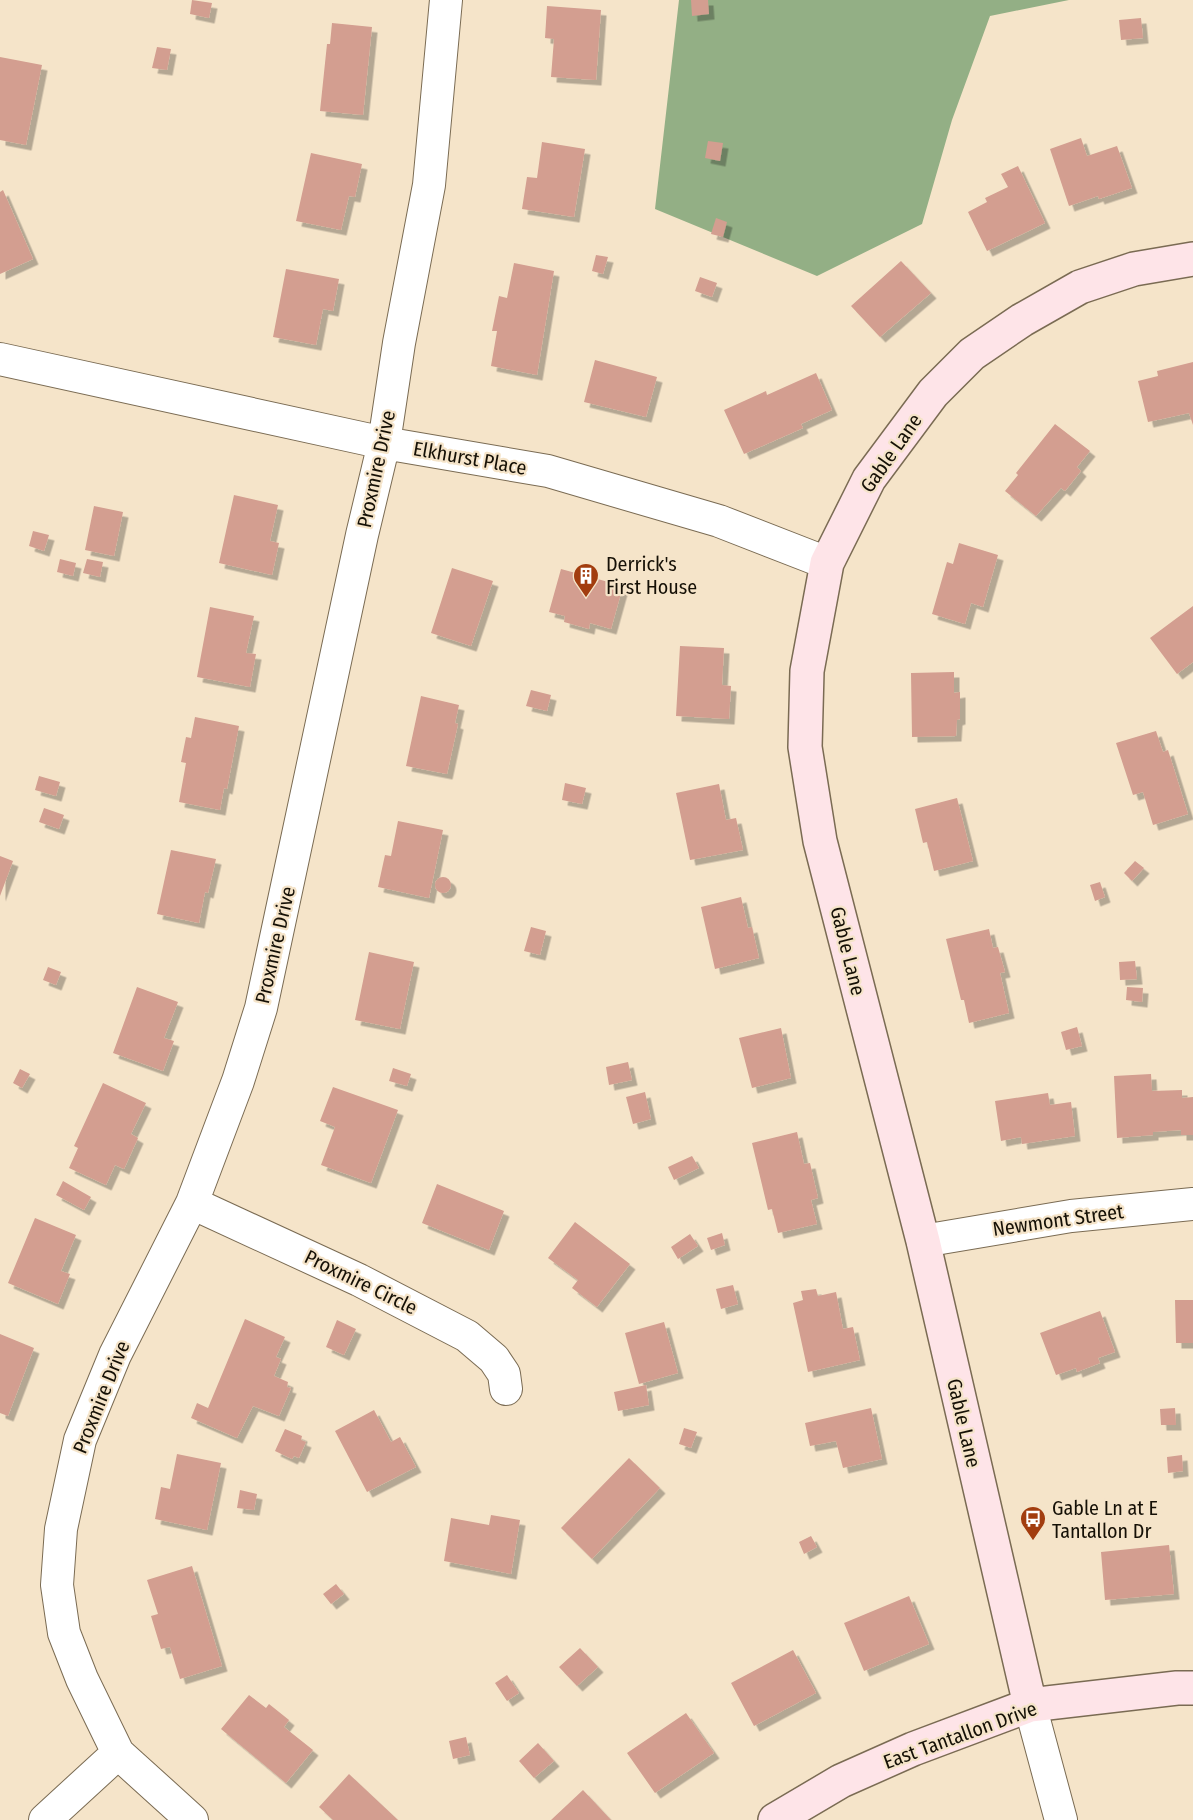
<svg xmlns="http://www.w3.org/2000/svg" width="1193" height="1820" viewBox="0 0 1193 1820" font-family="'Fira Sans Condensed',sans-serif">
  <defs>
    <filter id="shadow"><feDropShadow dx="5.5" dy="5.5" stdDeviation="0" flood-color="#0004"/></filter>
  </defs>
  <rect width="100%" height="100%" fill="#f5e4c9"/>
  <path fill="#93af85" d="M679 0H1069L990 16 952 120 922 224 817 276 655 209Z"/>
  <path fill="#d39e90" filter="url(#shadow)" d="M192 0 212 3 209 18 190 14Z
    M691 0H708L709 14 692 16Z
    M547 6 601 10 596 80 551 77 554 39 545 38Z
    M1141 18 1143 38 1121 40 1119 20Z
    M332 23 372 27 363 115 320 111 327 44H330Z
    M157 47 171 49 167 70 152 68Z
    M0 57 42 65 26 145 0 140Z
    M1081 138 1087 156 1117 146 1132 188 1099 199 1098 196 1069 206 1050 149Z
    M708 141 723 143 720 161 705 158Z
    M542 142 585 149 574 217 522 209 527 177 537 178Z
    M311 153 362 164 355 197 349 196 341 230 296 221Z
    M1018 166 1045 223 987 251 968 212 987 202 985 198 1008 187 1001 174Z
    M3 190 33 259 0 274V192Z
    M716 218 727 222 723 237 711 234Z
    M596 255 608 257 603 274 592 271Z
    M901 261 931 293 880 337 851 306Z
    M514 263 554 271 537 375 491 366 497 331H492L499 296 507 298Z
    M286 269 339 279 333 311 323 309 316 345 273 337Z
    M700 277 717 283 712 297 695 291Z
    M595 360 657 377 646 417 584 402Z
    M1193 362V425L1189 413 1148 422 1138 381 1158 376 1157 371Z
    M816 373 832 410 801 424 803 428 744 454 724 410 766 391 767 395Z
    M1055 424 1090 451 1077 467 1081 471 1065 491 1061 488 1036 516 1005 491 1018 475 1016 473Z
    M234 495 278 505 270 541 279 543 272 575 219 563Z
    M94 506 123 512 114 556 85 550Z
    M33 531 49 535 44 551 29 546Z
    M959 543 998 555 983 607 971 603 965 624 932 614 947 562 953 564Z
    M60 559 76 563 73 576 57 572Z
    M87 559 103 562 100 577 83 573Z
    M452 568 493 581 471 646 431 633Z
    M561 569 623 586 611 629 590 623 589 629 564 622 565 616 549 612Z
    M1193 606V662L1177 674 1150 638Z
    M210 607 254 616 246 653 256 654 250 687 197 677Z
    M680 646 724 648 722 685 731 686 729 719 676 716Z
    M954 672V693L960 692V719L957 720 956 736 912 737 911 673Z
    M531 690 551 695 547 711 526 706Z
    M421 696 459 705 455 723 458 724 447 774 406 766Z
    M195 717 239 726 227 789 224 788 220 810 179 802 186 763 181 762 186 737 191 738Z
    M1156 731 1163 752 1168 750 1188 814 1153 825 1143 792 1133 795 1116 743Z
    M39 776 60 782 56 796 35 790Z
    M565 783 586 788 582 804 562 800Z
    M719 784 726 820 736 818 743 850 690 860 676 793Z
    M957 798 973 861 934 871 927 842 923 843 915 809Z
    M44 808 64 815 59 829 39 822Z
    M398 821 443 830 429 898 378 887 385 855 391 856Z
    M171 850 216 859 208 893 205 892 199 923 157 914Z
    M0 856 13 861 0 896Z
    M1135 861 1144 868 1132 881 1124 873Z
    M435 885a8 8 0 1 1 16 0a8 8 0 1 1-16 0Z
    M1100 882 1105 897 1095 901 1090 885Z
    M741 897 748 928 752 927 759 958 715 969 701 907Z
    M531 927 546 931 540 955 524 951Z
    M989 929 993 948 998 947 1005 972 1000 973 1009 1013 969 1023 964 1000H961L946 939Z
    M369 952 414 962 400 1029 355 1020Z
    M1135 961 1137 979 1120 980 1119 962Z
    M48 967 61 972 56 985 43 980Z
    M137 987 178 1002 164 1038 174 1041 163 1071 113 1053Z
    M1127 987 1143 988 1142 1002 1126 1000Z
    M1077 1027 1082 1046 1066 1050 1061 1032Z
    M781 1028 791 1078 752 1088 739 1038Z
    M628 1062 632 1080 609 1085 606 1067Z
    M393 1068 411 1074 407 1086 389 1081Z
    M20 1069 30 1074 22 1088 13 1083Z
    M1151 1074 1152 1091 1182 1090V1098L1193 1097V1135H1181V1130L1153 1132V1135L1117 1138 1114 1076Z
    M103 1083 146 1103 131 1134 138 1138 124 1169 115 1165 106 1185 69 1168 78 1148 74 1146Z
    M333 1087 398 1110 371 1183 321 1165 335 1127 320 1121Z
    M645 1092 651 1119 633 1124 626 1097Z
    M1048 1093 1050 1105 1071 1102 1075 1136 1022 1144 1021 1137 1001 1141 995 1101Z
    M797 1132 804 1164 810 1163 818 1198 811 1200 817 1224 778 1233 772 1209 768 1210 752 1143Z
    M692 1156 699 1168 674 1180 668 1167Z
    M63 1181 91 1197 84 1210 56 1195Z
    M437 1184 504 1211 489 1250 422 1223Z
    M35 1218 76 1235 61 1271 70 1274 58 1304 8 1283Z
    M575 1222 630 1264 597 1307 572 1288 578 1280 548 1258Z
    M722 1233 725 1245 711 1250 707 1238Z
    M690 1234 698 1246 678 1259 671 1247Z
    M733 1285 738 1304 721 1309 716 1289Z
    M816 1289 818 1296 836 1292 843 1329 853 1327 860 1360 808 1372 793 1303 803 1300 801 1291Z
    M1175 1300H1193V1343H1176Z
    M1100 1311 1115 1352 1098 1358 1100 1363 1077 1372 1076 1368 1056 1375 1040 1333Z
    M245 1319 285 1337 276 1357 281 1359 274 1376 288 1382 287 1387 291 1388 279 1416 253 1406 237 1438 191 1418 197 1403 208 1408Z
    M337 1320 356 1329 344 1355 326 1347Z
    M664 1322 678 1373 639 1384 625 1333Z
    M0 1334 34 1348 8 1416 0 1413Z
    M646 1385 649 1405 618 1411 614 1392Z
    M871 1408 882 1459 843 1468 836 1441 810 1446 805 1423Z
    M1175 1408 1176 1425H1161L1160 1409Z
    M374 1410 391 1442 400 1437 416 1467 367 1492 335 1431Z
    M684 1428 697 1432 691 1448 679 1444Z
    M285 1429 302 1436 301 1440 306 1442 299 1458 294 1456 292 1459 275 1451Z
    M177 1454 221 1463 207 1530 155 1519 161 1487 170 1489Z
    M1182 1455 1183 1471 1168 1473 1167 1457Z
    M629 1458 660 1488 592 1559 561 1528Z
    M240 1490 257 1494 254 1510 237 1508Z
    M491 1515 520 1520 511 1574 444 1561 451 1518 489 1525Z
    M811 1536 817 1547 804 1554 799 1542Z
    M1169 1545 1174 1594 1105 1600 1101 1552Z
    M192 1566 222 1666 180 1679 170 1647 161 1649 151 1616 158 1614 147 1580Z
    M336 1584 344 1594 331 1604 323 1594Z
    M909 1596 929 1644 864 1671 844 1623Z
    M580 1648 598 1667 577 1686 559 1667Z
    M793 1650 816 1693 754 1726 731 1683Z
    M507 1675 519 1693 507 1701 495 1683Z
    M249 1695 266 1708 269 1704 289 1720 284 1727 313 1750 286 1783 221 1729Z
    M686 1713 714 1753 655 1793 627 1753Z
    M466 1737 470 1755 453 1759 449 1741Z
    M538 1743 554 1761 534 1778 519 1761Z
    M349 1774 398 1820H333L319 1807Z
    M583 1790 611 1820H551Z"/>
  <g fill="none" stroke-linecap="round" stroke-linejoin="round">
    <defs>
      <path id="street" d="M0 359 384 443 548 471 719 521 827 563
        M192 1203 359 1280 467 1336 494 1359 504 1374 506 1389
        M923 1241 1071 1216 1193 1204
        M1030 1705 1061 1820
        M45 1820 118 1753
        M192 1820 118 1753 82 1679 64 1633 57 1585 61 1529 80 1440 115 1355 192 1203 238 1081 261 1008 362 535 384 443 399 343 429 185 446 0"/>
      <path id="secondary" d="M1030 1705 923 1241 820 841 805 747 807 671 827 563 869 479 933 393 972 354 1022 320 1080 287 1134 269 1193 259
        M775 1820 841 1781 913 1749 1030 1705 1177 1688H1193"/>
    </defs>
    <use href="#street" stroke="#7a6b53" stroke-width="34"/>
    <use href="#secondary" stroke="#7a6b53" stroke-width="36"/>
    <use href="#street" stroke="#fff" stroke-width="32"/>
    <use href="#secondary" stroke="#fee4e8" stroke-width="33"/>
  </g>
  <defs>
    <symbol id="building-pin" viewBox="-11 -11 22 30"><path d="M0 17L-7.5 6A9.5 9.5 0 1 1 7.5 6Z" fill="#a23d0f" stroke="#f5e4c9"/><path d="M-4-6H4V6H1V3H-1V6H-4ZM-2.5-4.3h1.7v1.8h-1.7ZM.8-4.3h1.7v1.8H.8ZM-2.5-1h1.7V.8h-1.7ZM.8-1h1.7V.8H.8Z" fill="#fff"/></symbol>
    <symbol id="bus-pin" viewBox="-11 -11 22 30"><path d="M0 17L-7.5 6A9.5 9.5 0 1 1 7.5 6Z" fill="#a23d0f" stroke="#f5e4c9"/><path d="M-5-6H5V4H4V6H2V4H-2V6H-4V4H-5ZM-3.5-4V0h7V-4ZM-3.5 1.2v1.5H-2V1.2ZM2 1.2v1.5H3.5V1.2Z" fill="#fff"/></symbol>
  </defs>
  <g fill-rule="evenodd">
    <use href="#building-pin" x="571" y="561" width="30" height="40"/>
    <use href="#bus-pin" x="1018" y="1504" width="30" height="40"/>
  </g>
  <g text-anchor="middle" stroke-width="4.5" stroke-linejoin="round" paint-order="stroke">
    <g font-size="20" fill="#151006" stroke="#f5e4c9">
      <text transform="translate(891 453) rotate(-55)" y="7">Gable Lane</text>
      <text transform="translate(470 458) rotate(10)" y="7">Elkhurst Place</text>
      <text transform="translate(376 469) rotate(-78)" y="7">Proxmire Drive</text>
      <text transform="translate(275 945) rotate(-77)" y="7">Proxmire Drive</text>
      <text transform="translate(848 951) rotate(76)" y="7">Gable Lane</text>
      <text transform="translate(1058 1220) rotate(-8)" y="7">Newmont Street</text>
      <text transform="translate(361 1282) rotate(26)" y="7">Proxmire Circle</text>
      <text transform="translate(101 1397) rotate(-68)" y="7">Proxmire Drive</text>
      <text transform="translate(964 1423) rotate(77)" y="7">Gable Lane</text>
      <text transform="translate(960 1735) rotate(-20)" y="7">East Tantallon Drive</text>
    </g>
    <g font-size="20" fill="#151006" stroke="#f5e4c9" text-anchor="start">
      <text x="606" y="571">Derrick's<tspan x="606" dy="23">First House</tspan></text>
      <text x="1052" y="1515">Gable Ln at E<tspan x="1052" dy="23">Tantallon Dr</tspan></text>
    </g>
  </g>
</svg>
